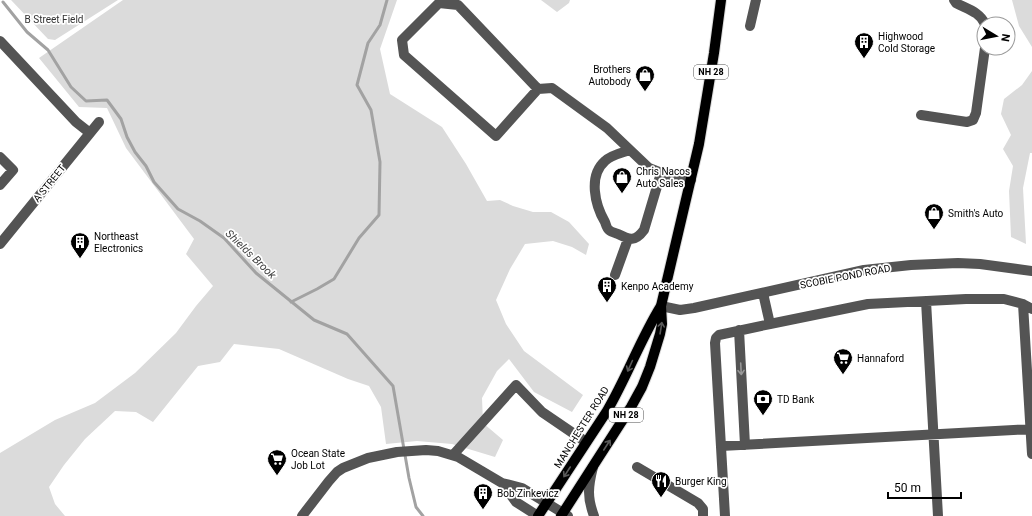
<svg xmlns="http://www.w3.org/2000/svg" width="1032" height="516" viewBox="0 0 1032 516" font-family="Roboto,sans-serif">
  <rect width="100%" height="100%" fill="#fff"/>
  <path fill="#dbdbdb" d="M11 0H118L55 40 48 39Z
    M123 0H397L380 49 390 94 442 127 466 164 487 201 500 200 513 206 533 212H551L569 222 589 244 586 255 572 247 553 241 525 244 510 269 496 300 506 324 524 351 583 395 572 412 534 392 509 359 497 371 482 398 483 423 503 440 495 457 452 444 417 441 386 444 381 407 369 386 348 379 279 349 234 344 220 362 198 366 153 422 136 412 115 411 85 439 64 465 49 487 55 504 65 516H0V453L55 420 95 403 135 373 176 333 196 306 213 286 186 254 194 239 126 148 107 108 79 107 39 58Z
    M541 0H570L569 3 557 12Z
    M1012 0H1032V47L1019 26Z
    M1032 71V153H1030L1023 188 1026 244 1011 237 1009 191 1013 166 1003 149 1011 135 1001 114 1004 99 1022 85Z"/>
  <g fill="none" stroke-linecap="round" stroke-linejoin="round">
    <path stroke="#a2a2a2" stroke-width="3" d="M3 2 27 32 48 50 71 87 86 101 107 100 121 119 127 137 135 152 146 166 154 182 178 209 200 221 224 238 256 273 314 320 347 334 393 386 409 478 416 507 423 516
      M291 302 317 289 334 279 359 238 379 215 380 162 371 110 357 85 368 43 380 25 387 0"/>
    <defs>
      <path id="major" d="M538 516 607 411C627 377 640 340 661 306
        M561 516 631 407 642 387 650 367 660 334 662 324 661 306 699 144 714 53 721 0"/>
    </defs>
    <use href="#major" stroke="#dbdbdb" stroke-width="12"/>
    <path stroke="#545454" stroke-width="10" d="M954 0 956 3C967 9 980 12 985 24
      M750 26 756 0
      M0 41 76 122 90 133
      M538 89 496 136 404 55 402 40 439 3 458 5 538 89 552 88 607 128 649 168 669 176 691 180
      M921 115 967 122 973 120 976 113 985 48
      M630 150C621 153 611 155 605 161 588 176 595 205 605 222 606 225 607 229 609 230 611 232 615 233 618 234 630 240 635 242 644 230L661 173
      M0 157 13 170 0 185
      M0 244 99 122
      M615 275 628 239
      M763 293 770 324
      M926 301 938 516
      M1023 304 1032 454
      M661 306 680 310 694 308 864 270 911 265 958 263 980 264 1032 271
      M739 330 745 445
      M721 446 1031 429
      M453 455 516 385 542 412 586 442
      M593 467C588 487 587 497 594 516
      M637 467 698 503 703 509V516
      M502 483 516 502 538 516
      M302 516 329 481 337 472 343 468 368 458 397 452 426 450 438 451 458 457 502 483 522 488 568 516
      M725 516 715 343 716 338 719 335 770 324 868 304 966 299H1004L1023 304 1032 309"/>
    <use href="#major" stroke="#000" stroke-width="10"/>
  </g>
  <defs><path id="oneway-shaft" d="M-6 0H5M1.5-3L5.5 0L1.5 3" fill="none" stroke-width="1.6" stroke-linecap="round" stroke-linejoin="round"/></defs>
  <g stroke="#595959">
    <use href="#oneway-shaft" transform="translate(661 328) rotate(-81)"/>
    <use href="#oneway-shaft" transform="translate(630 366) rotate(114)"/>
    <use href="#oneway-shaft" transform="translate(607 445) rotate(-57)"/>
    <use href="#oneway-shaft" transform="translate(567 472) rotate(123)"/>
  </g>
  <use stroke="#989898" href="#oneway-shaft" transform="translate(741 369) rotate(87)"/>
  <defs>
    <symbol id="building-pin" viewBox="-11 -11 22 30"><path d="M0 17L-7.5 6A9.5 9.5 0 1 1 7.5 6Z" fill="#000" stroke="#fff"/><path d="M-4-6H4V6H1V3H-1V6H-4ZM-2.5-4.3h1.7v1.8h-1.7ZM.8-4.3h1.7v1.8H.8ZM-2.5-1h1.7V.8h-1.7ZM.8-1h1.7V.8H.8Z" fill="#fff"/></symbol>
    <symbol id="shop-pin" viewBox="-11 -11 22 30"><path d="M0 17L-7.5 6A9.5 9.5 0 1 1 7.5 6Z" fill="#000" stroke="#fff"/><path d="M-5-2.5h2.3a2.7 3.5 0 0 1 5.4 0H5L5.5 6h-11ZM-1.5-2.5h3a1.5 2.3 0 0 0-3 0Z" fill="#fff"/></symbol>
    <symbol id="supermarket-pin" viewBox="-11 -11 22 30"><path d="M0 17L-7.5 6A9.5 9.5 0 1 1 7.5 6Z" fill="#000" stroke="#fff"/><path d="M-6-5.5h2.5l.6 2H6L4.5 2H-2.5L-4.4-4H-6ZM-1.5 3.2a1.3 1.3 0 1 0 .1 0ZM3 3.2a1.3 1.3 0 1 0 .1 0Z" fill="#fff"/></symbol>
    <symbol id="bank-pin" viewBox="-11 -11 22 30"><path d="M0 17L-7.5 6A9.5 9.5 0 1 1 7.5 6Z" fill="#000" stroke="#fff"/><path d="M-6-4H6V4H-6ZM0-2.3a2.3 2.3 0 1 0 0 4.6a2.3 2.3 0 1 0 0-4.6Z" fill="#fff"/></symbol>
    <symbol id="restaurant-pin" viewBox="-11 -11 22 30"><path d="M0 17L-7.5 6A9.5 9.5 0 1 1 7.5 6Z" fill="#000" stroke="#fff"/><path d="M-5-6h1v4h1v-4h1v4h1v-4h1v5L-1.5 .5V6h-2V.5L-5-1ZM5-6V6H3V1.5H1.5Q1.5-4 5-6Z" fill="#fff"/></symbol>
  </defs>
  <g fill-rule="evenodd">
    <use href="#building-pin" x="853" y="31" width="22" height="30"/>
    <use href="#shop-pin" x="634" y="64" width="22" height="30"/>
    <use href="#shop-pin" x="611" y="166" width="22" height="30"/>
    <use href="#shop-pin" x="923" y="202" width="22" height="30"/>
    <use href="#building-pin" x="69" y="231" width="22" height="30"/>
    <use href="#building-pin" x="596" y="275" width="22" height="30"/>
    <use href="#supermarket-pin" x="832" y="347" width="22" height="30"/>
    <use href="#bank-pin" x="752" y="388" width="22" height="30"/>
    <use href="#supermarket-pin" x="266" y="448" width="22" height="30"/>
    <use href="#restaurant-pin" x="650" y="470" width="22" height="30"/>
    <use href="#building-pin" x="472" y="482" width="22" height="30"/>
  </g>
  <g text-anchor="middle" stroke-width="3.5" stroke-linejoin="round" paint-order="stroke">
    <g fill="#fff" stroke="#4c4c4c" stroke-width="1">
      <rect x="694" y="65" width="34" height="14" rx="3"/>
      <rect x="609" y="408" width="34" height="14" rx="3"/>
    </g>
    <g font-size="9" font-weight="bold" fill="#000">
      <text x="711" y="75">NH 28</text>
      <text x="626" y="418">NH 28</text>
    </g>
    <g font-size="10" fill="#323232" stroke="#fff">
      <text x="54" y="23">B Street Field</text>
    </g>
    <g font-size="10" fill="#000" stroke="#fff" text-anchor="start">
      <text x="878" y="40">Highwood<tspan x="878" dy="12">Cold Storage</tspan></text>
      <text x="631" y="73" text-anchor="end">Brothers<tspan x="631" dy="12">Autobody</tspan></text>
      <text x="636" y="175">Chris Nacos<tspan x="636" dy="12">Auto Sales</tspan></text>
      <text x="948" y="217">Smith's Auto</text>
      <text x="94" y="240">Northeast<tspan x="94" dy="12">Electronics</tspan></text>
      <text x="621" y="290">Kenpo Academy</text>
      <text x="857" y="362">Hannaford</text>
      <text x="777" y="403">TD Bank</text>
      <text x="291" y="457">Ocean State<tspan x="291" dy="12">Job Lot</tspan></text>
      <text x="675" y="485">Burger King</text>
      <text x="497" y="497">Bob Zinkevicz</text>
    </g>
    <g font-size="10" fill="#000" stroke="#fff">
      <text transform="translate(49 183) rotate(-51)" y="4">A STREET</text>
      <text transform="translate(845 276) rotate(-11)" y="4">SCOBIE POND ROAD</text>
      <text transform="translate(581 427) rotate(-58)" y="4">MANCHESTER ROAD</text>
    </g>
    <g font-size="11" font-style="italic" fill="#434343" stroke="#fff">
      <text transform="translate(251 254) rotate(44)" y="4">Shields Brook</text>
    </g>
  </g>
  <g transform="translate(996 36) rotate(100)"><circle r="19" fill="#ffffff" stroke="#999999"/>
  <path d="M0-3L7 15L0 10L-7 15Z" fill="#000000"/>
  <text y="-6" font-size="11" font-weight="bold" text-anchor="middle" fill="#000000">N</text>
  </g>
  <path d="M888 492v6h73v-6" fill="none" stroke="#000000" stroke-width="2"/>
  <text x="894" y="492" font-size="12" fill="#000000" stroke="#ffffff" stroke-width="3" paint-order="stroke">50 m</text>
</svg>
